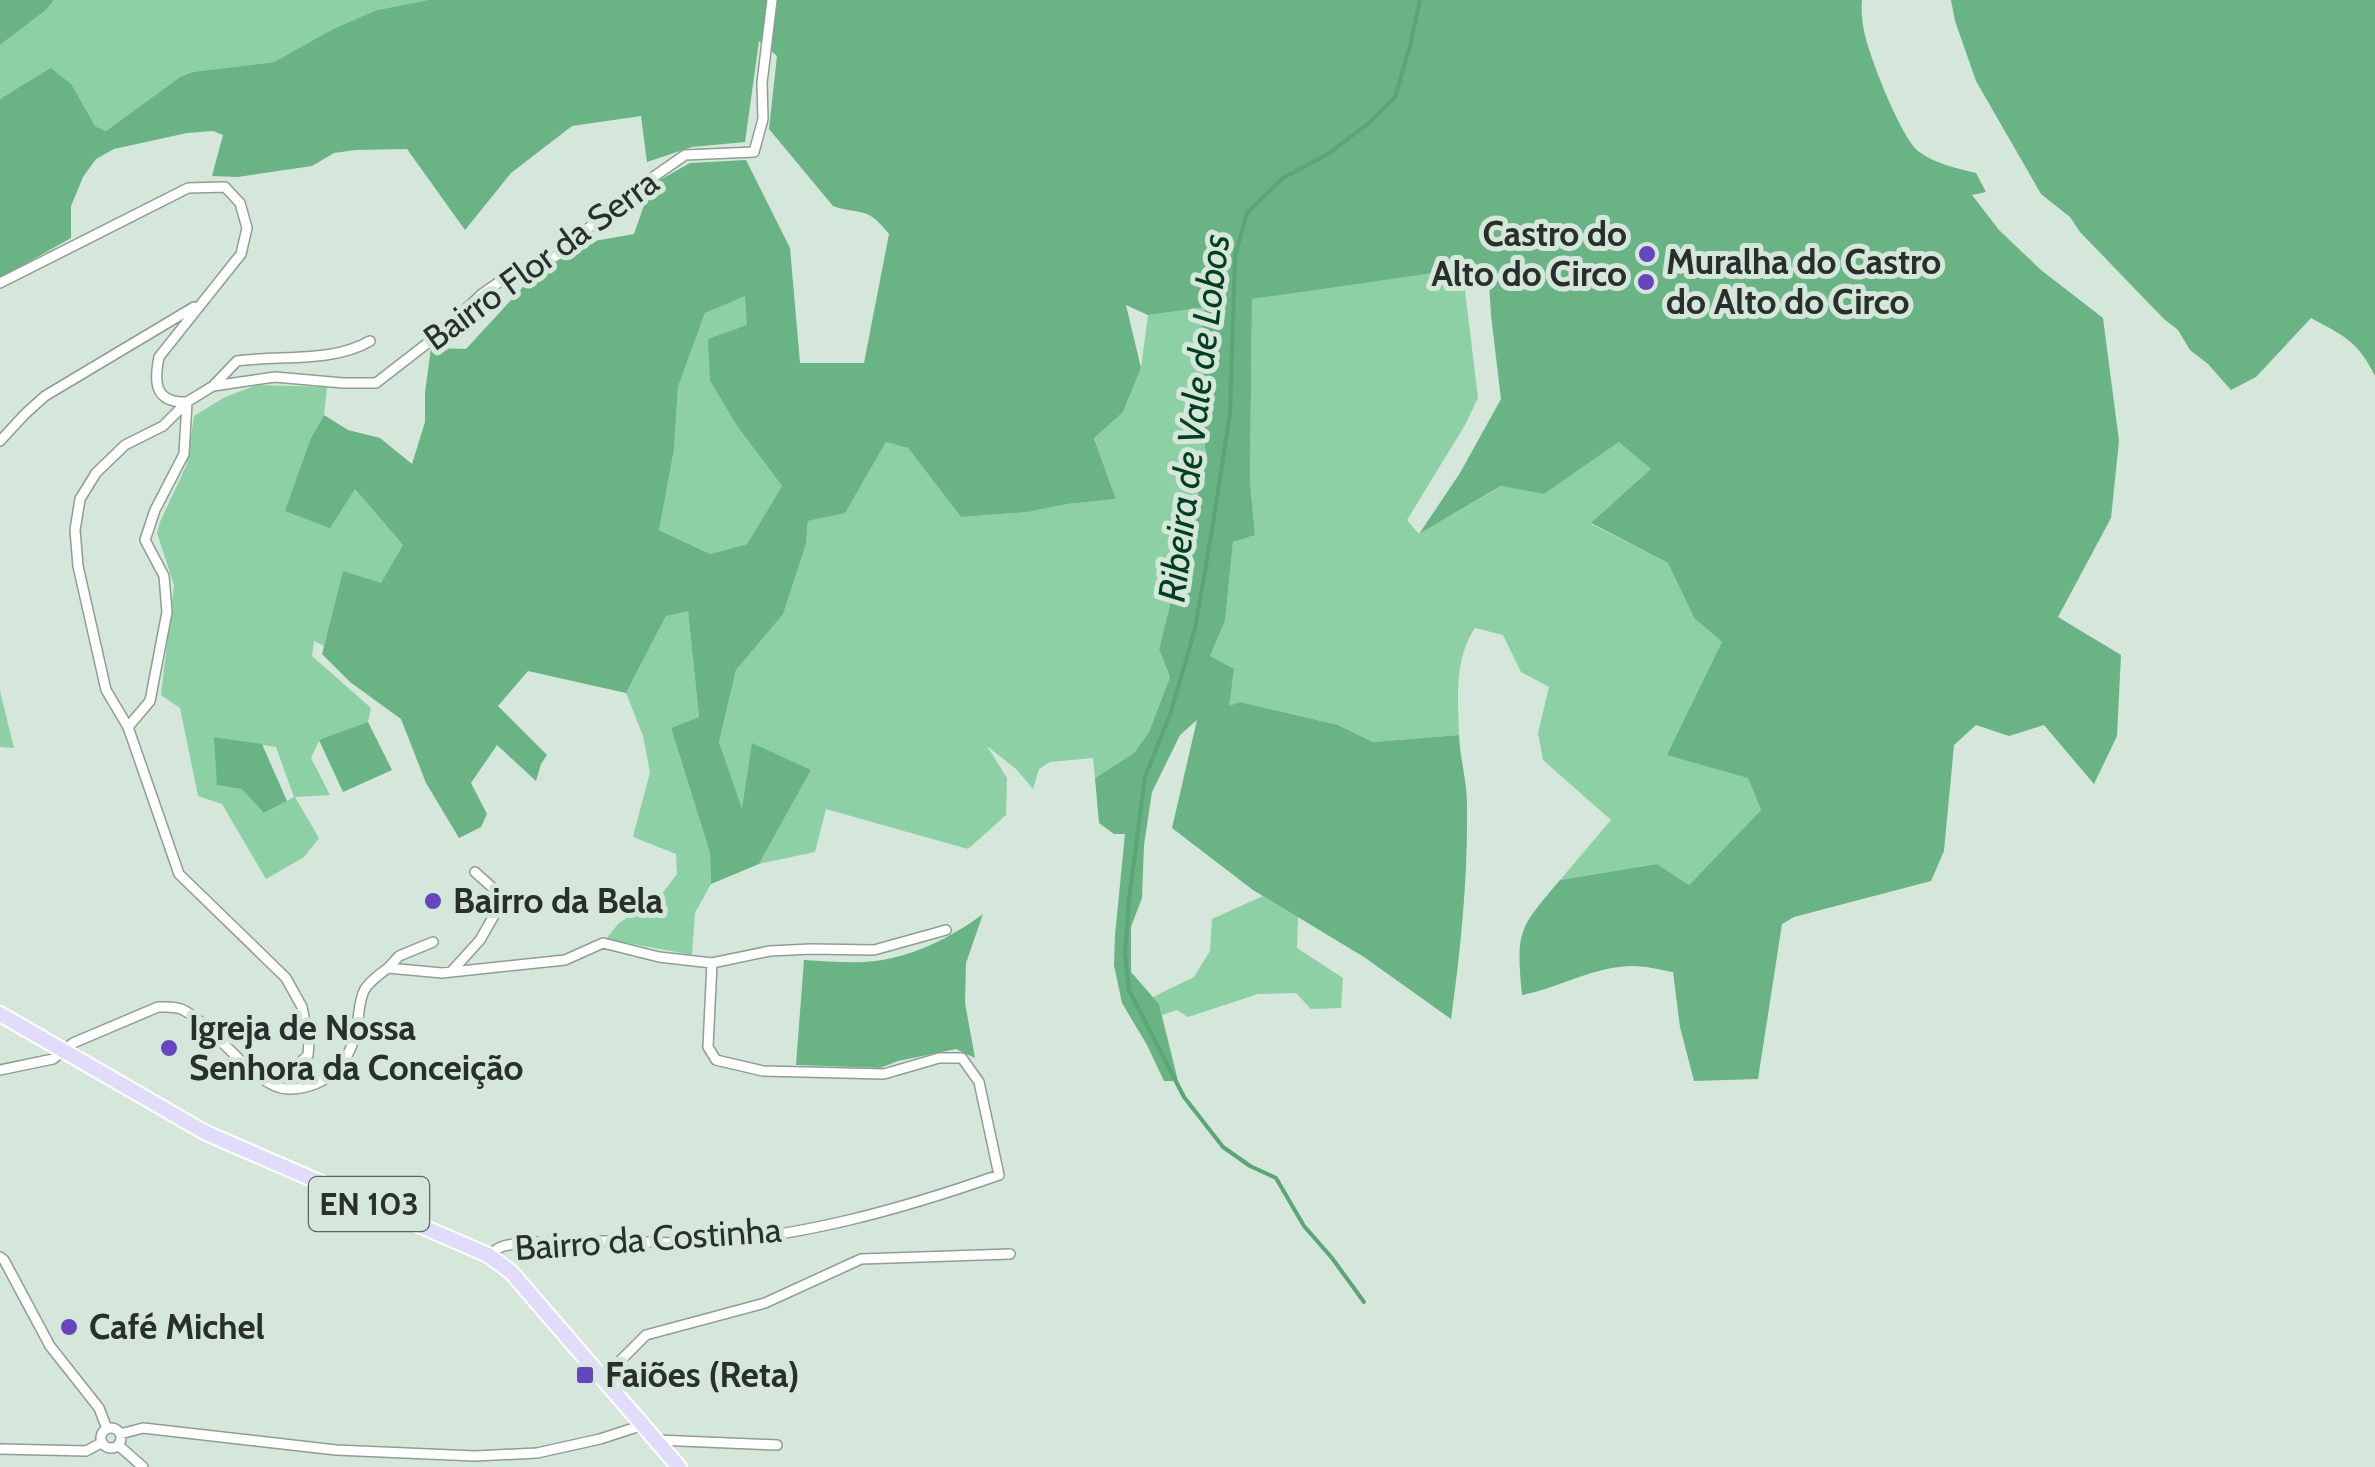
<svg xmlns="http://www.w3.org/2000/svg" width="2375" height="1467" viewBox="0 0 2375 1467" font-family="Cabin,sans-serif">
  <rect width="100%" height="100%" fill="#d5e6da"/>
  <path fill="#8ed0a5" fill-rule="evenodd" d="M54 0H428L377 10 333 29 274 62 191 72 180 77 106 131 95 126 72 85 15 91 0 99V45L46 10Z
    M1462 266 1478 398 1465 425 1407 520 1419 534 1502 486 1544 494 1619 442 1652 469 1591 524 1668 563 1694 618 1723 643 1748 778 1761 810 1689 885 1657 864 1560 880 1611 820 1543 760 1538 733 1549 687 1521 672 1503 635 1475 628C1454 659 1458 699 1459 735L1373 742 1338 725 1240 702 1228 707 1210 656 1225 621 1233 542 1255 534 1250 481 1252 299Z
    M745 295 748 325 710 381 737 426 782 486 747 544 710 554 659 530 674 450 678 387 705 313Z
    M1206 306 1195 397 1207 457 1159 649 1170 677 1149 732 1134 753 1095 778 1093 758 1050 762 1039 769 1033 789 1016 769 987 746 1007 778 1006 815 968 849 826 809 815 852 759 864 811 770 742 811 719 742 736 670 783 613 806 544 808 521 845 512 886 442 908 448 961 517 1028 512 1067 504 1116 499 1094 437 1123 412 1141 368 1148 315Z
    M257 385 327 387 324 415 311 438 404 546 381 583 343 572 324 646 314 641 312 656 371 708 368 722 319 741 311 758 330 795 295 797 319 838 304 857 266 879 222 804 198 796 180 708 161 695 174 585 157 533 160 522 187 464 194 416 225 397ZM214 737 276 747 294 797 265 813 242 789Z
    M688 610 699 717 671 728 710 853 711 884 695 913 692 955 606 939 618 924 661 895 677 874 676 854 633 837 650 772 643 736 626 693 666 616Z
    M0 691 14 748 0 747Z
    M1263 896 1298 917 1297 948 1343 978 1341 1008 1311 1009 1296 993 1258 994 1188 1017 1177 1010 1162 1015 1159 1004 1153 997 1194 977 1210 951 1212 919Z"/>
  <path fill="#69b384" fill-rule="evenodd" d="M0 0H54L46 10 0 45Z
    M428 0H1862C1861 10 1862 21 1864 31 1869 56 1900 135 1918 151 1935 164 1956 168 1976 173L1986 192 1972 195 1999 230 2041 270 2103 318 2119 441 2111 518 2058 617 2121 655 2117 736 2094 784 2044 725 2009 736 1976 725 1954 745 1944 851 1931 881 1794 917 1782 924 1758 1079 1694 1081 1680 1027 1673 972C1661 970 1646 966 1633 966 1594 966 1559 988 1522 995 1516 930 1518 930 1560 880L1657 864 1689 885 1761 810 1748 778 1667 755 1722 642 1694 618 1668 563 1591 523 1651 469 1619 442 1544 494 1501 486 1419 534 1460 473 1501 399 1491 315 1488 265 1252 299 1250 481 1255 535 1233 542 1225 621 1210 656 1234 669 1229 706 1240 702 1338 725 1373 742 1459 735C1460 759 1467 781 1467 804 1468 876 1461 948 1451 1019L1364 957 1253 890 1172 828 1197 720 1180 735 1152 792 1144 845 1142 898 1131 927V972L1159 1004 1178 1081H1164L1147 1045 1122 1003 1114 965 1115 935 1125 834H1114L1099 823 1095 778 1134 753 1149 732 1170 677 1159 649 1207 457 1195 397 1205 307 1148 315 1126 305 1141 368 1123 412 1094 438 1116 499 1067 504 1028 512 961 517 908 448 886 442 845 513 808 521 806 544 783 614 736 670 719 742 742 809 752 743 811 770 759 864 711 884 710 853 671 728 699 717 688 611 666 616 626 693 528 671 498 706 547 755 541 764 536 781 497 745 471 783 487 814 481 827 459 838 426 783 401 719 350 682 322 654 343 571 381 583 403 545 355 489 330 528 285 511 311 438 324 415 348 430 380 438 412 464 425 422V393L431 348 466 349 523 287 583 243 634 234 651 185 690 163 746 160 790 248 800 363H864L889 234C866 205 863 216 833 206L769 129 777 56 759 41 745 142 692 147 647 162 641 116 572 126 511 173 465 230 407 149 356 150 334 153 312 166 238 177 212 176 223 135 213 131 187 133 114 149 96 159 83 177 71 206V238L0 278V99L51 68 72 85 95 126 106 131 180 77 192 72 274 62 333 29 377 10ZM745 296 747 325 708 339 710 381 737 426 782 486 747 544 710 554 659 530 674 450 678 387 705 313Z
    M1951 0H2375V376C2358 341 2344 336 2311 318L2256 377 2231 390 2208 364 2190 350 2178 330 2164 319 2134 288 2080 232 2070 217 2041 194 1976 81 1955 21Z
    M368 722 392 770 343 792 319 740Z
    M214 737 262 744 287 801 264 813 242 789 217 785Z
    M983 914 966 963 965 1003 975 1058 956 1049 898 1061 880 1068 796 1065 804 960C827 961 852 964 875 961 915 956 952 937 983 914Z"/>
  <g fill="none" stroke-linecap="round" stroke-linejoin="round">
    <path stroke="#5ba576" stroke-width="4" d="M1364 1302 1332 1258 1304 1226 1276 1178 1250 1166 1223 1147 1184 1097 1129 990 1125 954 1129 899 1145 777 1171 712 1195 629 1212 530 1230 413 1235 255 1247 213 1283 178 1328 154 1370 122 1395 97 1410 46 1420 0"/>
    <defs>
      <path id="minor" d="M0 283 188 188 225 187 240 203 247 228 241 254 159 357C154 382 154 403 187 402
        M213 386 237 361C280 355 332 363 370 341
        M187 402 184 454 155 510 145 540 164 576 167 612 150 701 128 727 179 874 286 978 302 1007 309 1042 308 1055 288 1074 254 1073
        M0 441 25 414 45 396 194 307
        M128 727 106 690 78 566 75 530 80 499 96 473 125 445 163 426 187 402 213 386 275 377 343 383H376L438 335 482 294 512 273 556 256 626 196 685 155 754 152 763 119 762 83 772 0
        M712 963 770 951 811 949 874 950 946 930
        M388 968 399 956 433 942
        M451 972 480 940 504 898 475 872
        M0 1070 53 1059 73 1043 158 1007C166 1007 174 1006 181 1009 214 1023 256 1092 291 1089 329 1087 351 1062 357 1026 359 1015 359 999 365 989 371 980 380 974 388 968L442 973 565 960 603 943 659 957 712 963 708 1047 716 1060 763 1071 884 1074 939 1058H962L979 1082 999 1175C902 1209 796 1239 692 1243 662 1244 631 1240 600 1241 579 1242 518 1240 501 1247 496 1249 492 1253 488 1255
        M0 1257 4 1260 50 1346 99 1408 107 1429
        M602 1379 646 1335 765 1303 861 1259 1010 1254
        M101 1438a10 10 0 1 1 20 0a10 10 0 1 1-20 0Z
        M120 1434 143 1428 336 1450 475 1456 537 1453 600 1439 643 1425
        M657 1440 777 1445
        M118 1445 143 1467
        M0 1449 86 1451 101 1443"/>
      <path id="primary" d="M0 1014 206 1133 488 1255 511 1272 679 1467"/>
    </defs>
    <use href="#minor" stroke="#8e9e92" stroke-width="12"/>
    <use href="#primary" stroke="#fff" stroke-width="18"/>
    <use href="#minor" stroke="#fff" stroke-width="9"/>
    <use href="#primary" stroke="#e0dcfa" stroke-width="14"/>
  </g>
  <g fill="#6645bd" stroke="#d5e6da" stroke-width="4">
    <circle cx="1647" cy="254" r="10"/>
    <circle cx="1646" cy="282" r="10"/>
    <circle cx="433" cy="901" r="10"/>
    <circle cx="169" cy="1048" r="10"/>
    <circle cx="69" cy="1327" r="10"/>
    <rect x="575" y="1365" width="20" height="20" rx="5"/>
  </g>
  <g text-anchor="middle" stroke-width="10" stroke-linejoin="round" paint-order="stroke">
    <rect fill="#d5e6da" stroke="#5d6660" stroke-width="2.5" x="309" y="1177" width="120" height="54" rx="8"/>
    <g font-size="32" font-weight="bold" fill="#292f2b">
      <text x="369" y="1215">EN 103</text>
    </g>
    <g font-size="35" font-weight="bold" fill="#292f2b" stroke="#d5e6da" text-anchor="start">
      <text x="1627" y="246" text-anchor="end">Castro do<tspan x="1627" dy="40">Alto do Circo</tspan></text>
      <text x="1666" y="274">Muralha do Castro<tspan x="1666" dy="40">do Alto do Circo</tspan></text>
      <text x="453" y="913">Bairro da Bela</text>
      <text x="189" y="1040">Igreja de Nossa<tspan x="189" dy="40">Senhora da Conceição</tspan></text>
      <text x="89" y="1339">Café Michel</text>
      <text x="605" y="1387">Faiões (Reta)</text>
    </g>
    <g font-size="35" fill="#292f2b" stroke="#d5e6da">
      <text transform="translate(541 260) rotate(-36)" y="12">Bairro Flor da Serra</text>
      <text transform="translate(648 1239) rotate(-4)" y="12">Bairro da Costinha</text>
    </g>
    <g font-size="38" font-style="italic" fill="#003e20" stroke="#d5e6da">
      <text transform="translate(1194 418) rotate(-83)" y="13">Ribeira de Vale de Lobos</text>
    </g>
  </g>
</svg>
